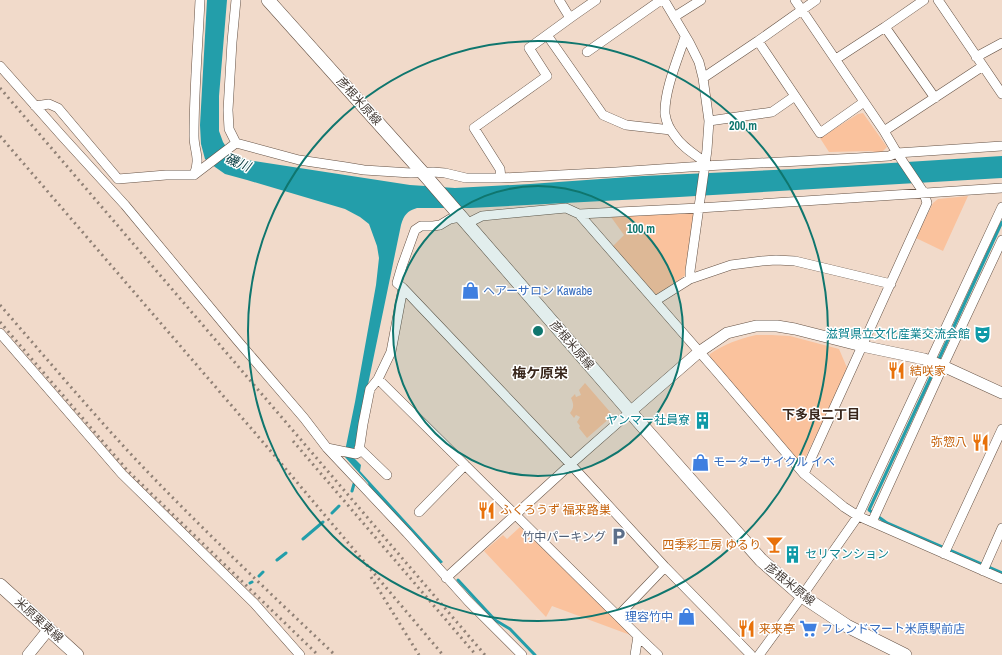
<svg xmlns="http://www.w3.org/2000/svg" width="1002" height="655" viewBox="0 0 1002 655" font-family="'Archivo Narrow','Noto Sans JP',sans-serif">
  <rect width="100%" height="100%" fill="#f1daca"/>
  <path fill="#fac29d" d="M863 113 887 147 881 153 869 151 829 152 820 138 858 114Z
    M968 196 943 251 916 238 933 203 938 199Z
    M694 213 687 274 657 295H653L611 248 624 235 611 217Z
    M756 335H771L790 336 839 349 848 370 803 462H799L710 358V354C724 344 739 339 756 335Z
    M585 383 611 413V417L587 438 579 428 580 426 577 422 580 417 576 415 574 418 570 413C574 408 574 404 571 398L575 394 576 397 581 395 579 390Z
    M520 527 633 636 552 606 546 617 484 551 503 535 507 539Z"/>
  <path fill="#239eaa" d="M207 0H227L219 96V131L223 142 230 153 247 160 410 185 455 188 530 184 643 176 796 169 1002 156V178L679 197 470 208H417C407 211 404 215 401 225L353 457 361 465 360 471 443 562 440 564 369 487 368 483 344 456 355 402 376 285 379 258 377 246 369 224 360 217 345 209 247 180 225 174 215 167 205 159 201 144 200 125Z"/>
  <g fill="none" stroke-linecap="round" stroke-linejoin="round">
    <path stroke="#239eaa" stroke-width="3" d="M938 361 1002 222
      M936 366 869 510 887 523 1002 573
      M352 491 354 484
      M332 513 339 506
      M303 539 323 522
      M277 560 286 553
      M259 576 263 572
      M458 580 495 620 510 629 535 655
      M250 583 252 582"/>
    <defs>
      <path id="minor" d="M559 0 570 18
        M664 0 689 42 699 62 703 78 709 121 707 150 690 271V279
        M674 17 701 0
        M885 27 935 98
        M547 35 603 115 626 125 671 130
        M685 37C678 58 664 91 665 114 666 121 670 130 675 136 682 147 694 154 705 162
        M758 41 820 133 864 102
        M587 52 661 0
        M976 57 1002 43
        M836 59 885 27 924 0
        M0 66 62 136 125 205 237 340 304 418 327 448 407 533 468 601 522 655
        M983 66 1002 94
        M703 78 758 41 816 0
        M35 106 49 104 58 108 118 179 166 175H194L236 143 299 160 346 167 364 170 411 173 433 172 445 173 466 178H501L616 172 704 166 857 158 889 156 897 153 884 131 795 0
        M709 121 772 112 795 96
        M884 131 983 66 938 0
        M236 143 229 129 228 110 232 42 236 0
        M194 175C201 158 194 151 194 136 194 90 198 45 200 0
        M501 178 500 169 474 128 547 76 529 48 573 16 596 0
        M579 214 717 372 804 474 844 507 858 516 1002 579
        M466 224 482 216 566 208 579 214 699 208 1002 188
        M403 288 574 468 665 567 751 655
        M655 301 690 279 731 265 762 261 776 260 795 261 891 284
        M0 333 122 474 254 603 300 655
        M378 379 638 636 635 655
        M327 448 356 454 358 453 359 451 363 424 370 389 378 379 391 352 403 288 397 283 402 266 415 230 421 226H433L440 225 450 219 460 217
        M359 448 387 475
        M804 474 927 203 924 193 897 153 1002 146
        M419 512 465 465
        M872 522 943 366 1002 240
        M944 554 1002 429
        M983 571 1002 528
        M446 578 571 464 630 412
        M618 616 665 567
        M638 636 658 655
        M759 655 802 596 858 516 1002 207"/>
      <path id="tertiary" d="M630 412 699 352 727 333 756 326H777L795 329 862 346 924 359 943 366 1002 393
        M28 655 49 629"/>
      <path id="secondary" d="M268 0 423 173 639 422 761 560 802 596 847 626 905 655
        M0 585 77 655"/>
    </defs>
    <use href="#minor" stroke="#655245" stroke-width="10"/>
    <use href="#tertiary" stroke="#655245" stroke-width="12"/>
    <use href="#secondary" stroke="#655245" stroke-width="14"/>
    <use href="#minor" stroke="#fff" stroke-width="9"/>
    <use href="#tertiary" stroke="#fff" stroke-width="11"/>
    <use href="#secondary" stroke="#fff" stroke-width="13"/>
    <path stroke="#908176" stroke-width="3" stroke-dasharray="2 4" stroke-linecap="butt" d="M0 88 485 655
      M0 136 274 455 443 655
      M0 305C47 359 93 414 142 466 204 531 270 593 335 655
      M0 322 128 471 318 655
      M293 441 476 655
      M371 577 419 655"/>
  </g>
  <circle cx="538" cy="331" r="145" fill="#0f766e" fill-opacity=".12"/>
  <g fill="none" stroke="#0f766e" stroke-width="2">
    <circle cx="538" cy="331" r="145"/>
    <circle cx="538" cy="331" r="290"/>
  </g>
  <defs>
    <symbol id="shop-bare" viewBox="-9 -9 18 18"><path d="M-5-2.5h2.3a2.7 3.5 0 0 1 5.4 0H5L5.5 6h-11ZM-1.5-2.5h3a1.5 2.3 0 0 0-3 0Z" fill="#3f7fe0" stroke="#fff" stroke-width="2.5" paint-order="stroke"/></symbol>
    <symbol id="theatre-bare" viewBox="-9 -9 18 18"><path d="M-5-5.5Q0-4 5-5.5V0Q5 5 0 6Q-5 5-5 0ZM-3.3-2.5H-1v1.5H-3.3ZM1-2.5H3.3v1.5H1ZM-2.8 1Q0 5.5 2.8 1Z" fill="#0f9aa8" stroke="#fff" stroke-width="2.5" paint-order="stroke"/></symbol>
    <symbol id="restaurant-bare" viewBox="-9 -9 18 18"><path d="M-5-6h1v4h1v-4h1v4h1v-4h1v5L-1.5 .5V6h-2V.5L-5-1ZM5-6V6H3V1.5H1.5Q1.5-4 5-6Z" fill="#e8710a" stroke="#fff" stroke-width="2.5" paint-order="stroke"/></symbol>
    <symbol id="building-bare" viewBox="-9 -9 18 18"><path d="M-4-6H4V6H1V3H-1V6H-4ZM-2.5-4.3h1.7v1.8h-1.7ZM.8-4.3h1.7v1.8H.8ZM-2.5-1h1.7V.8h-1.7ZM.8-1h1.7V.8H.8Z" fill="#0f9aa8" stroke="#fff" stroke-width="2.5" paint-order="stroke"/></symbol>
    <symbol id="parking-bare" viewBox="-9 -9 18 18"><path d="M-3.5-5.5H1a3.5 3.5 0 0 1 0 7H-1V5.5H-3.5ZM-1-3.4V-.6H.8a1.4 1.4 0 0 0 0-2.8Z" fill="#5c6f8a" stroke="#fff" stroke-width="2.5" paint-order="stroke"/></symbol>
    <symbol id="bar-bare" viewBox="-9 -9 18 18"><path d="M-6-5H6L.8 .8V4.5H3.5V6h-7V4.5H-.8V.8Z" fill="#e8710a" stroke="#fff" stroke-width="2.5" paint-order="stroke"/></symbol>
    <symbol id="supermarket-bare" viewBox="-9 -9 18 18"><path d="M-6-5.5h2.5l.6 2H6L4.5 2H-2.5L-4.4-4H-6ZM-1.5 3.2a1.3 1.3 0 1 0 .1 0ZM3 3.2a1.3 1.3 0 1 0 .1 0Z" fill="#3f7fe0" stroke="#fff" stroke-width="2.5" paint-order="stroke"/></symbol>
  </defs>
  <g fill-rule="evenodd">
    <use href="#shop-bare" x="458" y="278" width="25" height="25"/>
    <use href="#theatre-bare" x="970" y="322" width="25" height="25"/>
    <use href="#restaurant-bare" x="884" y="358" width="25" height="25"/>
    <use href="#building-bare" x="690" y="408" width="25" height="25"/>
    <use href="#restaurant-bare" x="968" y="430" width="25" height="25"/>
    <use href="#shop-bare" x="688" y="450" width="25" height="25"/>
    <use href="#restaurant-bare" x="474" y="498" width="25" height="25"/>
    <use href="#parking-bare" x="606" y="524" width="25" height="25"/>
    <use href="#bar-bare" x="762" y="532" width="25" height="25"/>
    <use href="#building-bare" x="780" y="542" width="25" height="25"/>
    <use href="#shop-bare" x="674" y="604" width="25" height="25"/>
    <use href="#restaurant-bare" x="734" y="616" width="25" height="25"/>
    <use href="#supermarket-bare" x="796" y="616" width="25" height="25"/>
  </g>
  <g text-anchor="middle" stroke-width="3" stroke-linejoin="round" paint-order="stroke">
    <g font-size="12" fill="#423933" stroke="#fff">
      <text transform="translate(359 101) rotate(48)" y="4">彦根米原線</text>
      <text transform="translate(572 345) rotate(49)" y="4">彦根米原線</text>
      <text transform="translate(790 584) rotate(39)" y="4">彦根米原線</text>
      <text transform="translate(39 620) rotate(42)" y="4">米原栗東線</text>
    </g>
    <g font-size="12" fill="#366cbe" stroke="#fff" text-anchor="start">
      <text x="483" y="295">ヘアーサロン Kawabe</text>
      <text x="713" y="466">モーターサイクル イベ</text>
      <text x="673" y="621" text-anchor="end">理容竹中</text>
      <text x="821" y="633">フレンドマート米原駅前店</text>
    </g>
    <g font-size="12" fill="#0d838f" stroke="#fff" text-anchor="end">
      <text x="970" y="338">滋賀県立文化産業交流会館</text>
      <text x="690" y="424">ヤンマー社員寮</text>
      <text x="805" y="558" text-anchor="start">セリマンション</text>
    </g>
    <g font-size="12" fill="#c56008" stroke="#fff" text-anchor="start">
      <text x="910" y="375">結咲家</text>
      <text x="967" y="446" text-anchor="end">弥惣八</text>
      <text x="500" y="514">ふくろうず 福来路巣</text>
      <text x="761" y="549" text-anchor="end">四季彩工房 ゆるり</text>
      <text x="759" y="633">来来亭</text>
    </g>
    <g font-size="12" fill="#4e5e75" stroke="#fff" text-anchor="end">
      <text x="606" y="541">竹中パーキング</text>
    </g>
    <g font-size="13" font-style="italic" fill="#043b40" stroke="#fff">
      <text transform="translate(238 162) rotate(23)" y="5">磯川</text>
    </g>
    <g font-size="13" font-weight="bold" fill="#38261b" stroke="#fff">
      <text x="821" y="419">下多良二丁目</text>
    </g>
    <g font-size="14" font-weight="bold" fill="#38261b" stroke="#fff">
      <text x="540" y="378">梅ケ原栄</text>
    </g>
  </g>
  <circle cx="538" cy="331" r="6" fill="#0f766e" stroke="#fff" stroke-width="2"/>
  <g font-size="12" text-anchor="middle" font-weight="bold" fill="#0f766e" stroke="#fff" stroke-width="3" stroke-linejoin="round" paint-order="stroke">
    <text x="743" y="130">200 m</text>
    <text x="641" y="233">100 m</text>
  </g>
</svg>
